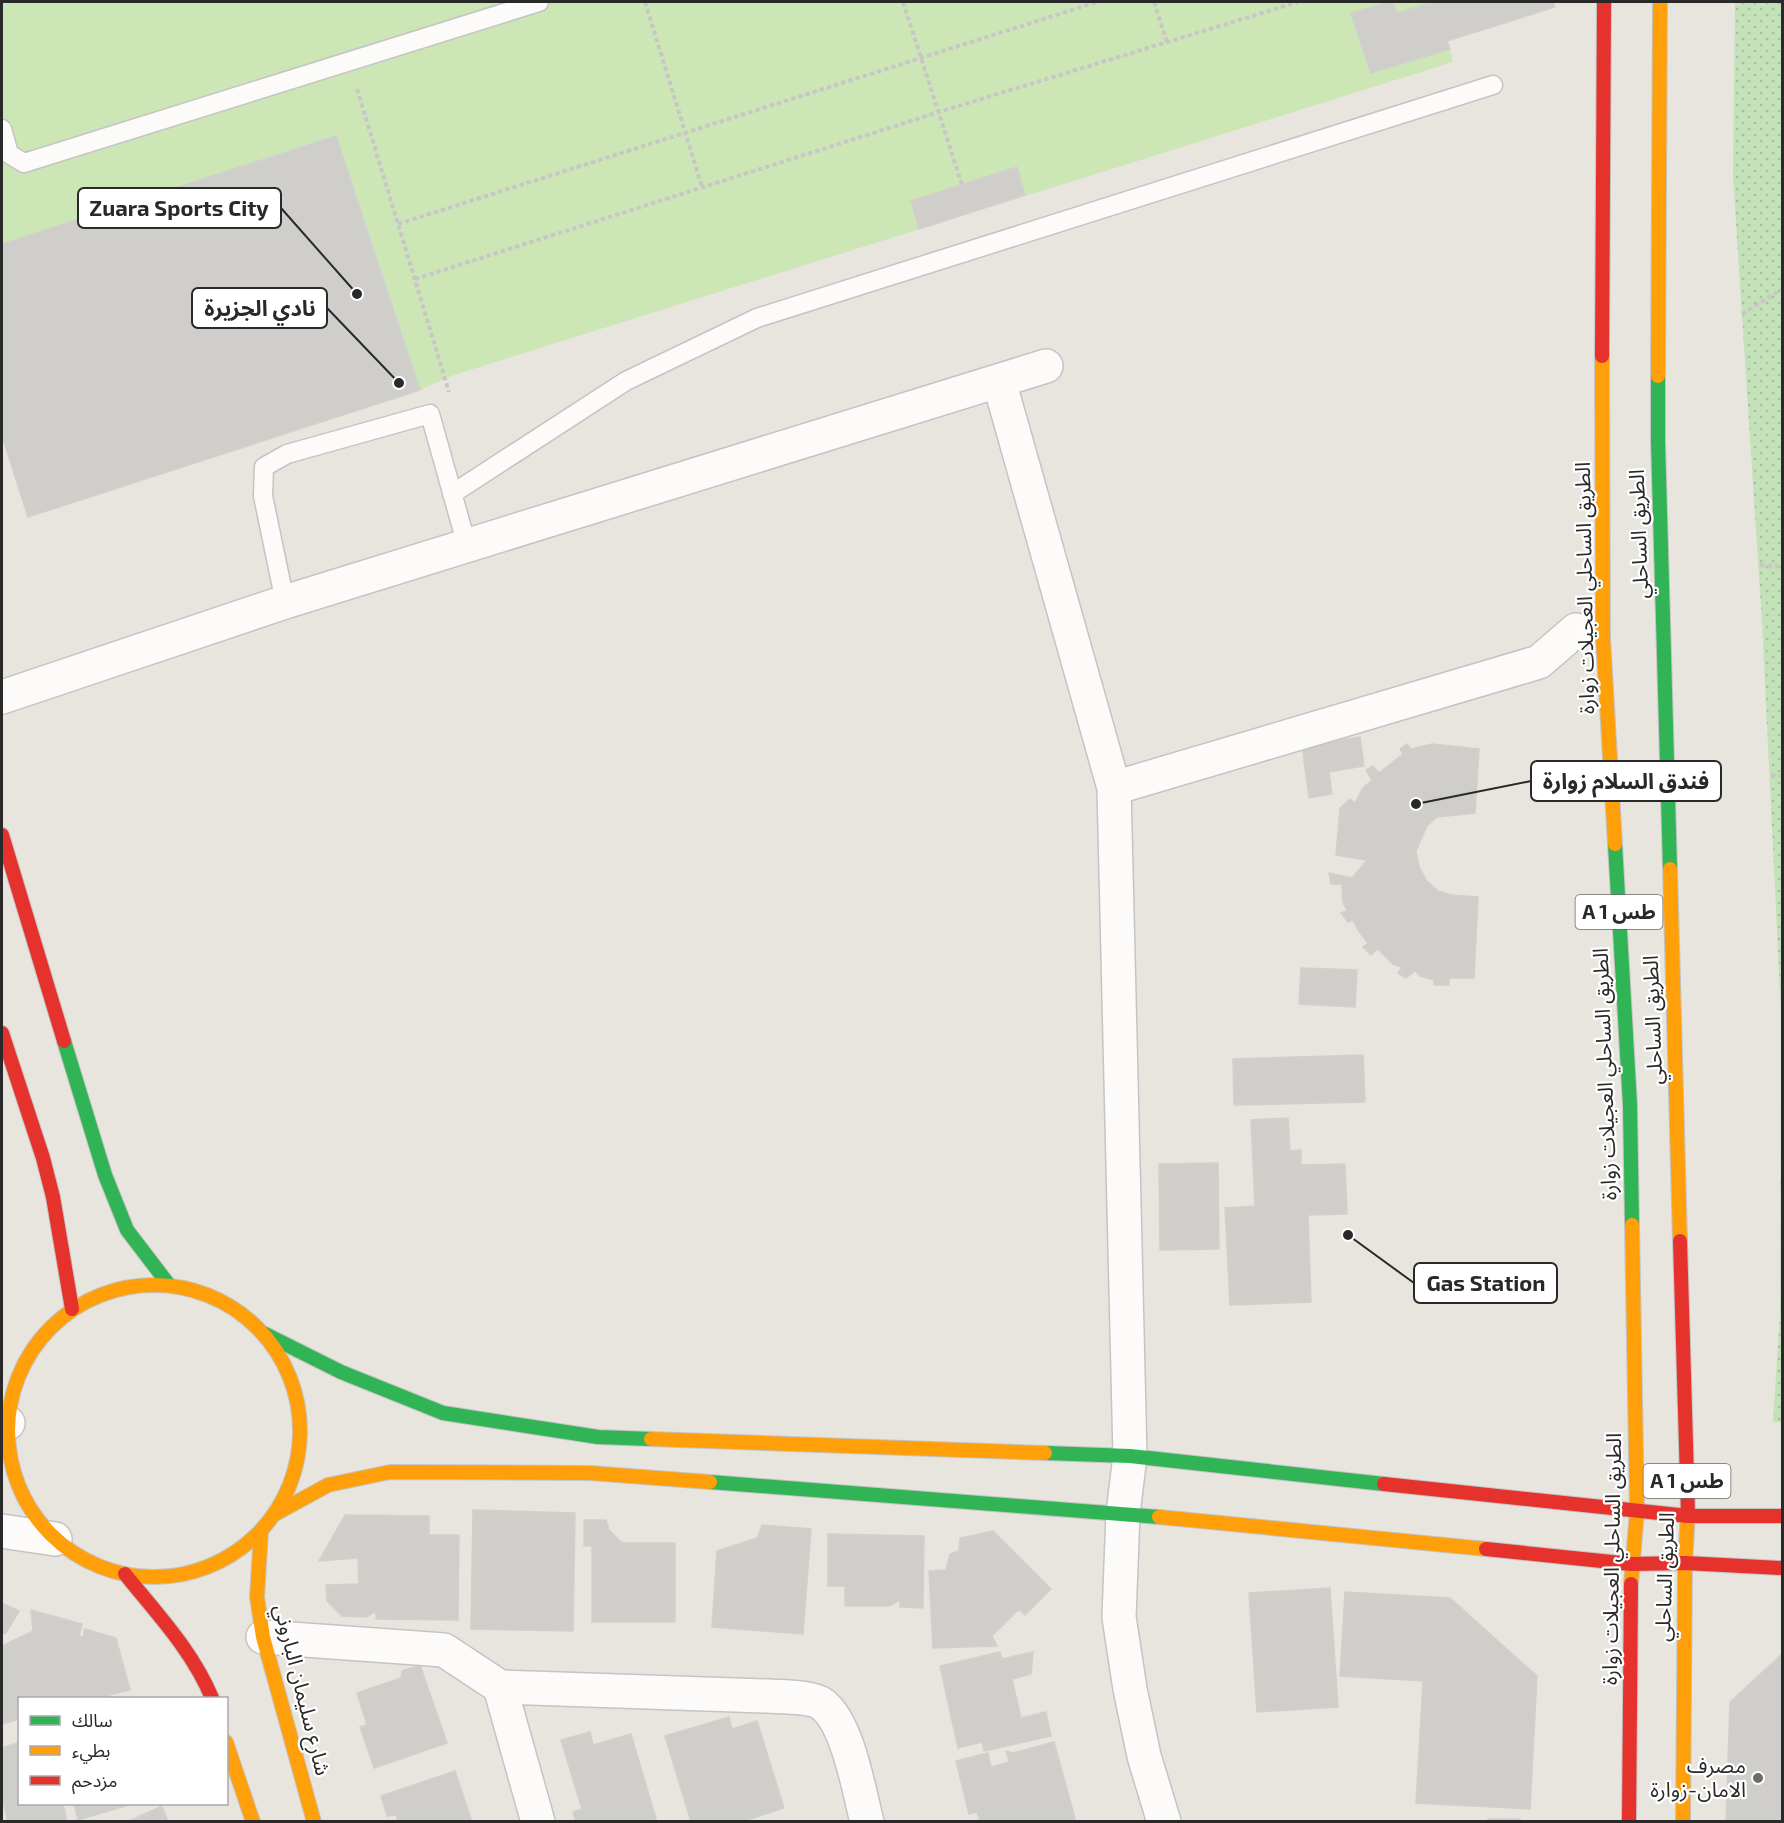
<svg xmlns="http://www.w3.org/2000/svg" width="1784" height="1823" viewBox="0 0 1784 1823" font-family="'Exo 2','Noto Sans Arabic',sans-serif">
  <defs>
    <pattern id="park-dots" width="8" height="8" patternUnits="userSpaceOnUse" patternTransform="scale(1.5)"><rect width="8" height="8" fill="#c3e2b9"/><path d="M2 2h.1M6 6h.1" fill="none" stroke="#a8c29f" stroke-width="1.8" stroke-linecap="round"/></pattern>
  </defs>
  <rect width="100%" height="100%" fill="#e8e5de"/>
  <path fill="url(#park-dots)" d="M1735 2H1782V1422H1773L1780 1314 1781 1014 1762 622 1733 177Z"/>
  <path fill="#cce6b6" d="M2 2H1553L1555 7 1447 40 1453 62 454 375 420 390 28 517 2 436Z"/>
  <path fill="#d0ceca" stroke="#d2d0cb" stroke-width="1.5" d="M1390 2H1393L1397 13 1434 2H1553L1555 7 1447 41 1450 49 1371 73 1351 13Z
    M336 136 420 390 28 517 2 436V244Z
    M1017 167 1025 195 919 229 911 201Z
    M1360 737 1364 766 1329 772 1332 794 1309 798 1302 745Z
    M1407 744 1411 749 1432 744 1479 749 1475 813 1437 817 1427 826 1416 851 1419 867 1427 881 1438 891 1452 895 1478 897 1474 978H1449V985H1434V980L1420 976 1415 971 1406 978 1398 973 1402 967 1393 964 1378 949 1371 955 1363 947 1368 943 1358 930 1353 920 1348 922 1341 913 1347 911 1343 902 1342 884H1331L1329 873 1352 878 1367 860 1336 855 1340 808 1350 799 1355 803 1363 788 1372 780 1366 770 1373 766 1379 773 1403 754 1400 749Z
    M1301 968 1357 970 1355 1007 1299 1004Z
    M1363 1055 1365 1102 1234 1105 1233 1059Z
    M1288 1118 1290 1151 1301 1150V1165L1345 1164 1347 1214 1308 1215 1311 1302 1230 1305 1225 1208 1255 1206 1251 1120Z
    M1218 1163 1219 1249 1160 1250 1159 1164Z
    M473 1510 575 1513 573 1631 471 1629Z
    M345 1515 429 1516V1535H459L458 1620 376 1619V1611L367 1617 342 1616 327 1601 326 1585 359 1584 358 1558 319 1561Z
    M584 1520H606L609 1530 622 1543H675V1622H592V1546H584Z
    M762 1525 811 1529 803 1634 712 1627 717 1551 757 1538Z
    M993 1531 1051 1589 1025 1615 1019 1609 992 1636 997 1646 933 1648 929 1571 946 1570 950 1554 959 1551 960 1538Z
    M828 1534 924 1536 923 1608 900 1607V1600L889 1606H845V1586H828Z
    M1330 1588 1338 1707 1257 1712 1249 1593Z
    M1345 1592 1450 1598 1537 1676 1530 1809 1416 1803 1423 1681 1340 1676Z
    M2 1603 19 1611 6 1633 2 1634Z
    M31 1610 82 1624 79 1636 83 1637 85 1629 116 1638 130 1690 98 1698H20V1719L2 1724V1646L33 1631Z
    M1000 1652 1002 1659 1033 1652 1031 1674 1012 1679 1021 1718 1046 1712 1051 1736 984 1751 982 1742 958 1748 940 1666Z
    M1782 1654V1822H1726L1730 1702Z
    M420 1665 447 1743 374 1768 360 1727 367 1725 357 1693 401 1678 402 1671Z
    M729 1717 732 1729 757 1721 784 1808 741 1822H691L665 1736Z
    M590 1732 593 1745 631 1734 657 1822H576L573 1812 582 1809 561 1740Z
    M20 1742V1804H63L67 1822H8L2 1798V1748Z
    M1054 1742 1076 1822H980L977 1812 969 1814 956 1761 988 1753 991 1767 1009 1762 1006 1751 1013 1753Z
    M455 1771 472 1822H399L396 1815 387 1816 381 1796Z
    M74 1804H132L78 1820Z
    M162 1806 168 1822H127Z
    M1488 1819H1520V1822H1488Z"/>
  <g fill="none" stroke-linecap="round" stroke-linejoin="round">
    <defs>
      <path id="lane" d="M2 129 9 154 24 163 539 2
        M452 494 626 381 757 318 1493 85
        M285 602 263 496 264 467 287 454 430 414 467 546"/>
      <path id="street" d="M999 381 1114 788 1130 1456 1123 1513 1119 1617 1130 1689 1144 1756 1164 1822
        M2 697 285 602 1046 366
        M1114 788 1539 662 1576 630
        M2 1427 8 1423
        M2 1531 55 1539
        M263 1637 444 1650 500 1687 767 1696C781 1697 811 1696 822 1704 848 1723 859 1791 867 1822
        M500 1687 538 1822"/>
      <path id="fast" d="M1658 376V441L1670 869
        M1615 844 1630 1105 1632 1225
        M64 1041 105 1175 127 1230 169 1285
        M263 1333 341 1372 443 1413 598 1437 651 1439
        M1045 1453 1130 1456 1384 1484
        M710 1482 1159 1517"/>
      <path id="slow" d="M1602 356 1603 638 1615 844
        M1658 376 1660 2
        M1670 869 1680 1241
        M8 1431a146 146 0 1 1 292 0a146 146 0 1 1-292 0Z
        M651 1439 1045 1453
        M275 1514 328 1485 390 1472 590 1473 710 1482
        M1159 1517 1486 1549
        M261 1532 257 1597 263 1637 314 1822
        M1631 1584 1637 1511 1632 1225
        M226 1742 253 1822
        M1683 1822 1685 1563 1688 1513"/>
      <path id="jam" d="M1602 356 1604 2
        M2 835 64 1041
        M2 1033 43 1158 53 1197 72 1309
        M1680 1241 1688 1513
        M1384 1484 1688 1516H1782
        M1486 1549 1631 1564 1685 1563 1782 1568
        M125 1574C157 1614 192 1650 212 1698
        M1629 1822 1631 1584"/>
    </defs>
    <use href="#lane" stroke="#c5c4c4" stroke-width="21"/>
    <use href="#street" stroke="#c5c4c4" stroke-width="36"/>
    <use href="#fast" stroke="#c5c4c4" stroke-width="16"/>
    <use href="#slow" stroke="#c5c4c4" stroke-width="16"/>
    <use href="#jam" stroke="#c5c4c4" stroke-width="16"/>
    <path stroke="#c8c7c6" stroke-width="4" stroke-dasharray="4.5 3" stroke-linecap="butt" d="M645 2 702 187
      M903 2 962 185
      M1154 2 1167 42
      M357 89 449 392
      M398 224 1097 2
      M415 279 939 112 1298 2
      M1742 314 1782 289
      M1760 565 1782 567
      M1771 775 1782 776
      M1780 1183H1782"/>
    <use href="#lane" stroke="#fcfbfa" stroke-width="18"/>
    <use href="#street" stroke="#fcfbfa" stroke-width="33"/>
    <use href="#fast" stroke="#30b455" stroke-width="14"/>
    <use href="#slow" stroke="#ff9f0a" stroke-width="14"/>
    <use href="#jam" stroke="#e5322d" stroke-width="14"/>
  </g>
  <circle fill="#6c6b68" stroke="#fff" stroke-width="2" cx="1758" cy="1778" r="6"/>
  <g text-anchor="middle" stroke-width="4.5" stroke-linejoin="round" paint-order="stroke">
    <g fill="#fff" stroke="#696969" stroke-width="1.5">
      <rect x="1575.5" y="895" width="87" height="34" rx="4.5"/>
      <rect x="1643.5" y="1464" width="87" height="34" rx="4.5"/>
    </g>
    <g font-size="20" font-weight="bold" fill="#292929">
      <text x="1619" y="919">A 1 طس</text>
      <text x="1687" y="1488">A 1 طس</text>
    </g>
    <g font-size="21" fill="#292929" stroke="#fff">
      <text transform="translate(1639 534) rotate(-92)" y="7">الطريق الساحلي</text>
      <text transform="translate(1585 588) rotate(-91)" y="7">الطريق الساحلي العجيلات زوارة</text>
      <text transform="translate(1653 1020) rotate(-92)" y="7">الطريق الساحلي</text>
      <text transform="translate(1605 1074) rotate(-92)" y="7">الطريق الساحلي العجيلات زوارة</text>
      <text transform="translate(1612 1559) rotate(-89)" y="7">الطريق الساحلي العجيلات زوارة</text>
      <text transform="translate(1665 1577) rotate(-88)" y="7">الطريق الساحلي</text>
      <text transform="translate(302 1690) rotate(76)" y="7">شارع سليمان الباروني</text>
    </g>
    <g font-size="21" fill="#292929" stroke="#fff" text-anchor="end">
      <text x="1746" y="1773">مصرف<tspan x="1746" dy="24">الامان-زوارة</tspan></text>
    </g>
  </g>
  <path fill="none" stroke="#292929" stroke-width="2" d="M357 294L281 208M399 383L327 308M1416 804L1531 781M1348 1235L1414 1283"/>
  <g fill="#292929" stroke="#fff" stroke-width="2">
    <circle cx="357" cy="294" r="6"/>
    <circle cx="399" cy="383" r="6"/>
    <circle cx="1416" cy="804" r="6"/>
    <circle cx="1348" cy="1235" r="6"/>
  </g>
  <g fill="#fff" stroke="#292929" stroke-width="2">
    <rect x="78" y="188" width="203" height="40" rx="6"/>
    <rect x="192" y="288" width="135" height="40" rx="6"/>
    <rect x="1531" y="761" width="190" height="40" rx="6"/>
    <rect x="1414" y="1263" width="143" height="40" rx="6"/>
  </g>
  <g font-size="22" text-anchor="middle" font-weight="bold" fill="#292929">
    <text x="179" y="216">Zuara Sports City</text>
    <text x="260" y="316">نادي الجزيرة</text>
    <text x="1626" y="789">فندق السلام زوارة</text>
    <text x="1486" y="1291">Gas Station</text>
  </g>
  <rect width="1784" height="1823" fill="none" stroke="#292929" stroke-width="6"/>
  <rect x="18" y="1697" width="210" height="108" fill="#ffffff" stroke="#a9a9a9" stroke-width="1.5"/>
  <rect x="30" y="1716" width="30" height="9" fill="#30b455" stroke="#a9a9a9" stroke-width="1.5"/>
  <text x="72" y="1727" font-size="18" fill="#292929">سالك</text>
  <rect x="30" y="1746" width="30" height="9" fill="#ff9f0a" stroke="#a9a9a9" stroke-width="1.5"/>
  <text x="72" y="1757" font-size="18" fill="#292929">بطيء</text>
  <rect x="30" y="1776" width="30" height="9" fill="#e5322d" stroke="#a9a9a9" stroke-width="1.5"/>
  <text x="72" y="1787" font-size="18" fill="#292929">مزدحم</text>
</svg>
